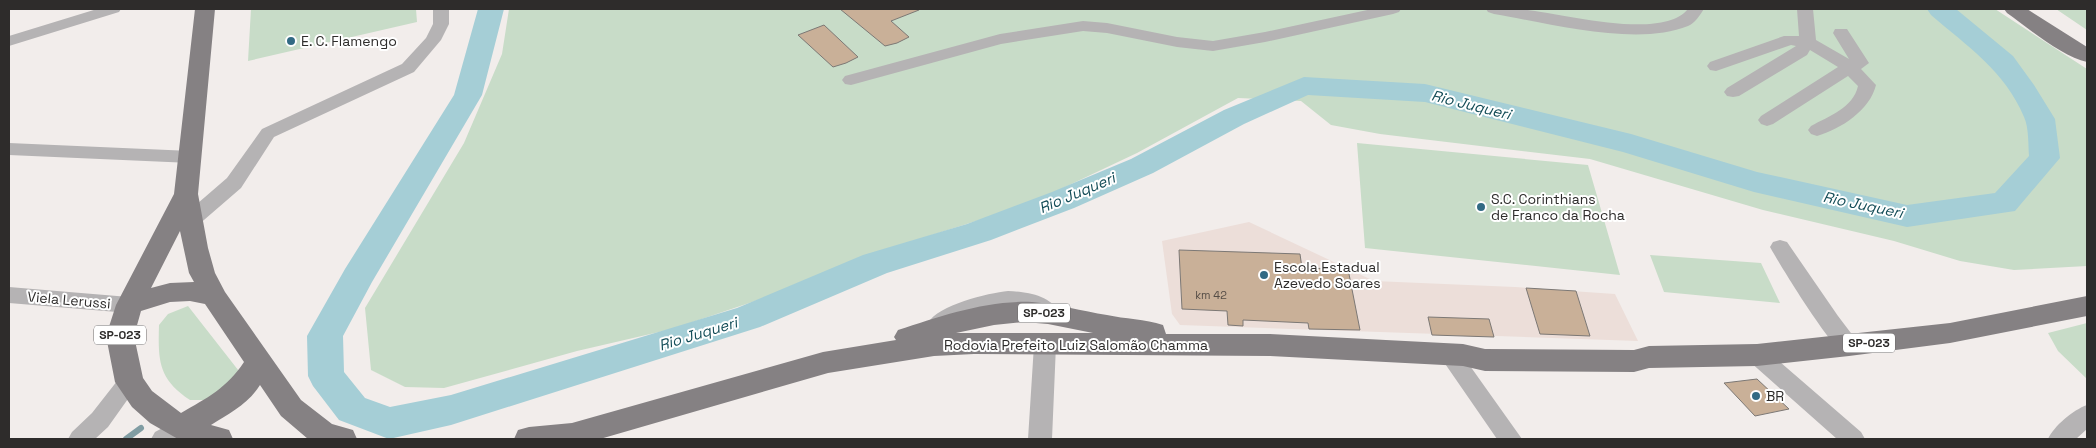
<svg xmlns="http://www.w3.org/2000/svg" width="2096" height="448" viewBox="0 0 2096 448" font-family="'Space Grotesk',sans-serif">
  <rect width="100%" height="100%" fill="#f2edeb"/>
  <path fill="#ecded9" d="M1249 222 1374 281 1515 287 1615 294 1638 341 1180 325 1172 314 1162 241Z"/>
  <path fill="#c8dcc8" d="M251 9H416L417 22 248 61Z
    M509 9H1995L2087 69V266L2014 270 1960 261 1894 241 1763 210 1590 159 1380 134 1331 125 1301 101 1238 98 1137 153 1027 205 872 254 779 293 672 329 577 351 444 388 405 387 371 370 365 308 464 143 502 54Z
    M2056 9H2087V30Z
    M1357 143 1588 165 1620 275 1365 248Z
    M1650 255 1761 263 1780 303 1664 292Z
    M188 306 242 375 211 400H190C158 379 158 360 159 325L168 314Z
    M2087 323V379L2058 351 2048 333Z"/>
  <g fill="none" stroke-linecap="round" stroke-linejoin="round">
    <path stroke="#819da3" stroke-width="6" d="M126 439 141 428"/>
    <path fill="#a5ced6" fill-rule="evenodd" d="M478 9H504L482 95 372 282 343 336 344 372 365 398 390 407 451 395 737 308 863 255 967 224 1052 192 1131 159 1224 110 1304 77 1425 84 1631 134 1757 172 1907 205 1995 193 2029 156C2028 144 2029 128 2024 117 2005 71 1967 46 1931 15L1927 9H1956L2013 56 2034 85 2055 119 2060 158 2015 211 1907 227 1754 192 1623 152 1425 102 1308 95 1244 124 1153 173 1074 208 991 240 887 273 760 327 451 425 389 439 339 420 313 386 308 376 307 336 345 269 454 95Z"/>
  </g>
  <path fill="#c9b098" stroke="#7c7875" d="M840 9H919V10L891 21 909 37 897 43 885 46Z
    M824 25 858 57 846 63 833 67 798 35Z
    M1179 250 1300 254 1302 268 1348 269 1360 330 1309 329 1308 323 1243 320V326L1228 325 1227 311 1182 309Z
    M1526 288 1576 291 1590 336 1540 334Z
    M1428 317 1489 319 1494 337 1432 335Z
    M1757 379 1789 409 1755 416 1724 383Z"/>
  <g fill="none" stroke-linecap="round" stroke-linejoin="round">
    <path fill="#b5b3b4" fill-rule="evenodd" d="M97 9H121L119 12 9 46V36Z
      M433 9H449V24L441 40 414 72 274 137 241 188 197 226 190 228 183 226 180 221 183 216 227 178 262 129 402 64 426 38 433 24Z
      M1372 9H1401L1399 12 1393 14 1265 42 1213 51 1177 47 1107 33 1083 31 1001 44 851 85 845 84 842 80 845 76 1000 34 1083 21 1107 23 1177 37 1213 41 1265 32Z
      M1486 9C1497 8 1509 8 1520 9 1559 12 1661 42 1688 9H1704C1700 15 1695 23 1688 26 1637 47 1548 23 1494 14L1488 12Z
      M1797 9H1813L1816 40 1849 59 1833 33 1835 29H1847L1869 63 1861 69 1876 85C1870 110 1841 129 1817 136L1811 134 1808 130 1811 126C1829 116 1853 108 1858 86L1848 76 1773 124 1767 126 1761 124 1758 120 1761 116 1838 67 1810 50 1807 55 1739 96 1733 97 1727 96 1724 92 1727 88 1796 46 1791 45 1716 71 1710 70 1707 66 1710 62 1784 36H1799Z
      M9 143 191 151 198 153 200 157 198 161 191 163 9 155Z
      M1780 240 1787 242 1838 316 1860 345 1857 351C1852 353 1847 354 1842 351 1828 343 1780 265 1770 247L1773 242Z
      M9 287 129 297 137 299 140 305 137 311 129 313 9 303Z
      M1008 291C1027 292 1050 295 1060 313L1057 319C1041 324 1041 315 1029 309 1023 307 1015 307 1009 307 983 307 963 324 939 331L931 329 928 323C938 305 988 293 1008 291Z
      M1045 336 1053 339 1056 345 1052 439H1028L1034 345 1037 339Z
      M1450 346 1458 349 1522 439H1497L1439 355 1442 349Z
      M1757 346 1765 349 1861 432 1865 439H1837L1749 361 1746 355 1749 349Z
      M129 373 137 376 140 382 108 427 95 439H68L72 432 92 413 121 376Z
      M2087 405V429L2076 439H2048C2054 426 2073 410 2087 405Z
      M181 418 189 421 193 428C185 444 167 439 151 439L155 432Z"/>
    <path fill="#858183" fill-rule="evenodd" d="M195 9H215L198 194 208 248 215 273 225 292 301 400 332 424 353 430 357 439H308L281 416 260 385C248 404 230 413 211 425L229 430 233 439H178L150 423 132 407 115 382 106 336 116 305 174 194ZM180 231 189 273 194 282 170 283 151 288ZM190 301 205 304 244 362C227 388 207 398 181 413L152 391 143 378 134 336 141 311 170 302Z
      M2004 9H2027L2087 47V62C2063 57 2028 28 2007 13Z
      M2087 296V316L1950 343 1849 356 1757 366 1649 368 1634 372 1485 371 1463 366 1270 356 974 354 934 356 828 373 600 439H514L518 430 529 427 572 423 823 352 896 340 894 337 898 330C941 316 987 300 1032 302 1057 304 1082 311 1107 315 1125 319 1145 319 1163 325L1166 334H1270L1463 344 1485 349 1634 350 1649 346 1757 344 1849 334 1950 323ZM1024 322 1048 324 1093 333H956L994 325Z"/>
  </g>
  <g fill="#326a84" stroke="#fff" stroke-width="2">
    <circle cx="291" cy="41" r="5"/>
    <circle cx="1481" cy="207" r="5"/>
    <circle cx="1264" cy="275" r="5"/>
    <circle cx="1756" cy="396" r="5"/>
  </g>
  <g text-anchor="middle" stroke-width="4" stroke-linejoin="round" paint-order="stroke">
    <g font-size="11" fill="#554d46">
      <text x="1211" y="299">km 42</text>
    </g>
    <g fill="#fff" stroke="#6d6b6b" stroke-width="1">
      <rect x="1018" y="303.5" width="52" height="19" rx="4"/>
      <rect x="94" y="325.5" width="52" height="19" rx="4"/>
      <rect x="1843" y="333.5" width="52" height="19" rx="4"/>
    </g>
    <g font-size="12" font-weight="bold" fill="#2e2c2b">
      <text x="1044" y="317">SP-023</text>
      <text x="120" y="339">SP-023</text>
      <text x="1869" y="347">SP-023</text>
    </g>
    <g font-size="14" fill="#2e2c2b" stroke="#fff" text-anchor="start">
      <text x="301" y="46">E. C. Flamengo</text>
      <text x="1491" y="204">S.C. Corinthians<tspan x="1491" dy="16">de Franco da Rocha</tspan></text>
      <text x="1274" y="272">Escola Estadual<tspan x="1274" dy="16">Azevedo Soares</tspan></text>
      <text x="1766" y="401">BR</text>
    </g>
    <g font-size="14" fill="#2e2c2b" stroke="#fff">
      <text transform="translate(69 300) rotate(5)" y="5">Viela Lerussi</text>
      <text x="1076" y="350">Rodovia Prefeito Luiz Salomão Chamma</text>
    </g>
    <g font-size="15" font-style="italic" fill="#134c57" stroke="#fff">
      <text transform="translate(1471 105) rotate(14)" y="5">Rio Juqueri</text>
      <text transform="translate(1077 193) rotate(-23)" y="5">Rio Juqueri</text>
      <text transform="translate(1863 205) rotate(12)" y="5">Rio Juqueri</text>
      <text transform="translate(698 334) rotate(-17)" y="5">Rio Juqueri</text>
    </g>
  </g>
  <rect width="2096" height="448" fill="none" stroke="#2e2c2b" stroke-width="20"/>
</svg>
